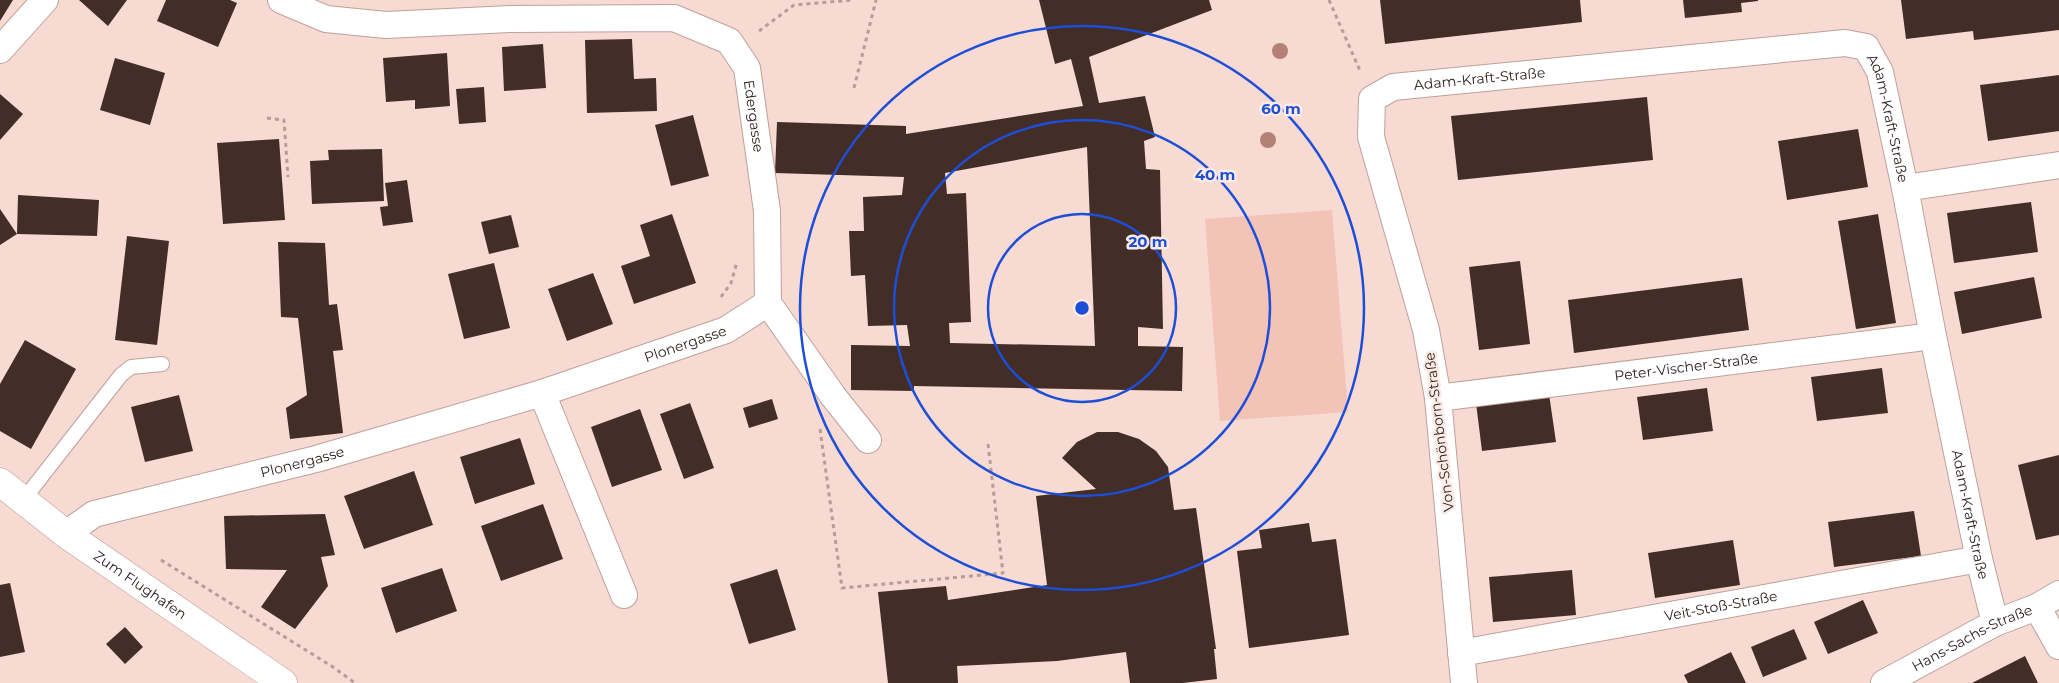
<svg xmlns="http://www.w3.org/2000/svg" width="2059" height="683" viewBox="0 0 2059 683" font-family="Montserrat,sans-serif">
  <rect width="100%" height="100%" fill="#f7dad2"/>
  <path fill="#f3c3b8" d="M1332 210 1348 412 1220 421 1205 219Z"/>
  <path fill="#432d27" fill-rule="evenodd" d="M0 0H13L0 21Z
    M79 0H127L108 26Z
    M166 0H230L237 3 218 47 157 21Z
    M1039 0H1209L1212 10 1089 57 1099 103 1145 96 1155 137 1144 141 1146 169 1160 170 1163 329 1138 327V346L1183 347 1182 391 914 386V391L851 390V345L910 346 907 325 868 326 865 275 851 276 849 231H864L863 197 902 195 904 177 775 173 777 122 906 126V134L1083 106 1071 59 1055 64ZM1087 147 1095 346 950 343 949 323 971 322 966 193 947 194 945 173Z
    M1380 0H1580L1582 22 1385 44Z
    M1683 0H1758V1L1741 3 1742 12 1685 18Z
    M1901 0H2059V30L1974 40 1973 31 1906 39Z
    M632 39 634 79 656 78 657 111 587 113 585 40Z
    M543 44 546 88 504 91 502 47Z
    M447 53 450 106 415 109V100L386 102 383 58Z
    M115 58 165 73 150 125 100 110Z
    M2059 75V131L1988 141 1980 85Z
    M484 87 486 122 459 124 456 89Z
    M0 94 23 114 0 140Z
    M1647 97 1653 160 1458 180 1451 116Z
    M693 115 709 176 671 186 655 125Z
    M1858 129 1868 187 1787 200 1778 141Z
    M279 139 285 220 223 224 217 143Z
    M382 149 384 201 312 204 310 161 329 160 328 150Z
    M407 180 413 222 383 226 380 207 388 206 385 183Z
    M18 195 99 200 97 236 17 234Z
    M2031 202 2038 252 1954 263 1947 213Z
    M0 209 17 234 0 245Z
    M672 214 696 283 634 304 621 266 650 256 640 225Z
    M1878 214 1896 323 1856 329 1838 221Z
    M511 215 519 247 489 254 481 222Z
    M127 236 169 241 157 345 115 340Z
    M278 242 325 243 329 305 337 304 343 350 333 351 343 433 290 439 286 408 307 395 298 318 281 317Z
    M1520 261 1530 344 1479 350 1469 267Z
    M494 263 510 328 464 339 448 274Z
    M593 273 613 324 567 341 548 289Z
    M2034 277 2042 318 1962 334 1954 292Z
    M1742 278 1749 330 1574 353 1568 300Z
    M25 340 76 369 31 449 0 431V384Z
    M1882 368 1888 413 1817 421 1811 377Z
    M1707 388 1713 431 1643 440 1637 397Z
    M1549 394 1556 442 1482 451 1476 403Z
    M179 395 193 451 145 462 131 407Z
    M772 399 778 419 749 428 743 408Z
    M690 403 714 468 684 479 660 414Z
    M640 409 662 470 612 487 591 427Z
    M1097 432H1118L1139 439 1156 451 1168 467 1174 510 1196 508 1216 649H1214L1217 679 1183 683H1130L1126 652 1057 661 957 666 958 683H888L878 592 946 586 948 600 1047 585 1036 496 1096 489 1062 458 1077 442Z
    M520 438 535 484 475 504 460 457Z
    M2059 455V535L2036 540 2018 465Z
    M414 471 433 525 364 549 344 496Z
    M543 504 563 559 501 581 481 526Z
    M1914 511 1921 556 1834 567 1828 522Z
    M325 514 335 555 321 557 328 586 295 629 261 607 287 570 226 569 224 516Z
    M1309 523 1312 542 1336 539 1349 635 1249 648 1237 551 1262 548 1259 530Z
    M1733 540 1740 585 1655 598 1648 553Z
    M442 568 457 611 396 633 381 588Z
    M777 569 796 630 749 644 730 584Z
    M1572 570 1576 615 1493 622 1489 577Z
    M10 583 25 652 0 657V585Z
    M1863 600 1878 633 1828 654 1814 622Z
    M125 627 143 647 125 664 106 644Z
    M1794 629 1807 659 1763 677 1751 647Z
    M1731 652 1746 683H1688L1684 675Z
    M2025 656 2038 683H1972Z"/>
  <g fill="none" stroke-linecap="round" stroke-linejoin="round">
    <defs>
      <path id="service" d="M24 499 121 375 131 367 162 364"/>
      <g id="minor">
        <path id="s1" d="M281 0 326 19 386 25 510 19 674 18 729 41 747 68 767 211 768 303 833 396 868 440"/>
        <path d="M0 50 45 0"/>
        <path d="M1905 188 2059 165"/>
        <path d="M542 393 624 595"/>
        <path id="s2" d="M1438 398 1933 336"/>
        <path id="s3" d="M66 534 94 514 316 459 542 393 726 330 768 303"/>
        <path d="M2037 607 2059 646"/>
        <path id="s4" d="M1461 653 1979 559"/>
        <path id="s5" d="M1464 683 1438 398 1426 330 1371 137 1372 99 1393 87 1845 43 1866 47 1880 72 1905 188 1933 336 1979 559 1995 623"/>
        <path id="s6" d="M1884 683 1995 623 2037 607 2059 594"/>
      </g>
      <g id="tertiary">
        <path id="s7" d="M0 482 66 534 283 683"/>
      </g>
    </defs>
    <use href="#service" stroke="#bda19b" stroke-width="16"/>
    <use href="#minor" stroke="#bda19b" stroke-width="28"/>
    <use href="#tertiary" stroke="#bda19b" stroke-width="29"/>
    <path stroke="#b59e97" stroke-width="3" stroke-dasharray="4 4" stroke-linecap="butt" d="M1329 0 1361 73
      M759 31 794 5 853 0
      M854 88 876 0
      M267 118 284 120 288 177
      M721 297 731 283 737 262
      M820 429 842 588 1003 573 988 444
      M161 560 333 667 355 683"/>
    <use href="#service" stroke="#fff" stroke-width="14"/>
    <use href="#minor" stroke="#fff" stroke-width="26"/>
    <use href="#tertiary" stroke="#fff" stroke-width="28"/>
  </g>
  <g fill="#b38176">
    <circle cx="1280" cy="51" r="8"/>
    <circle cx="1268" cy="140" r="8"/>
  </g>
  <g fill="none" stroke="#1d4ed8" stroke-width="2.5">
    <circle cx="1082" cy="308" r="94"/>
    <circle cx="1082" cy="308" r="188"/>
    <circle cx="1082" cy="308" r="282"/>
  </g>
  <g text-anchor="middle" stroke-width="5" stroke-linejoin="round" paint-order="stroke">
    <g font-size="14" fill="#2d221f" stroke="#fceae5">
      <text dy="5" stroke="none"><textPath href="#s5" startOffset="705">Adam-Kraft-Straße</textPath></text>
      <text dy="5" stroke="none"><textPath href="#s1" startOffset="538">Edergasse</textPath></text>
      <text dy="5" stroke="none"><textPath href="#s5" startOffset="1169">Adam-Kraft-Straße</textPath></text>
      <text dy="5" stroke="none"><textPath href="#s3" startOffset="650">Plonergasse</textPath></text>
      <text dy="5" stroke="none"><textPath href="#s2" startOffset="250">Peter-Vischer-Straße</textPath></text>
      <text transform="translate(1439 432) rotate(-97)" y="5">Von-Schönborn-Straße</text>
      <text dy="5" stroke="none"><textPath href="#s3" startOffset="249">Plonergasse</textPath></text>
      <text dy="5" stroke="none"><textPath href="#s5" startOffset="1574">Adam-Kraft-Straße</textPath></text>
      <text dy="5" stroke="none"><textPath href="#s7" startOffset="174">Zum Flughafen</textPath></text>
      <text dy="5" stroke="none"><textPath href="#s4" startOffset="264">Veit-Stoß-Straße</textPath></text>
      <text dy="5" stroke="none"><textPath href="#s6" startOffset="99">Hans-Sachs-Straße</textPath></text>
    </g>
  </g>
  <circle cx="1082" cy="308" r="8" fill="#1d4ed8" stroke="#fceae5" stroke-width="2.5"/>
  <g font-size="15" text-anchor="middle" font-weight="bold" fill="#1d4ed8" stroke="#fceae5" stroke-width="5" stroke-linejoin="round" paint-order="stroke">
    <text x="1281" y="114">60 m</text>
    <text x="1215" y="180">40 m</text>
    <text x="1148" y="247">20 m</text>
  </g>
</svg>
